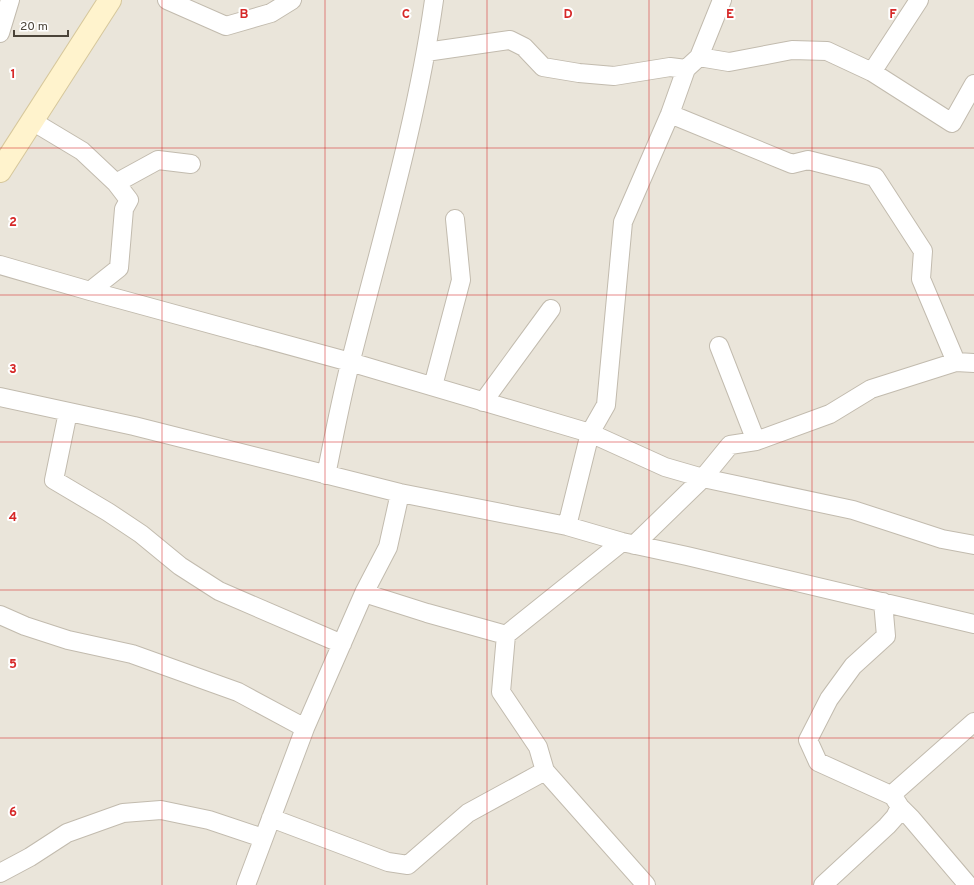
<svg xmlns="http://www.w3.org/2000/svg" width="974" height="885" viewBox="0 0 974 885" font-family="Overpass,sans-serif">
  <rect width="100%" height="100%" fill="#f6f3ec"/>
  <path fill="#eae5da" d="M0 0H974V885H0Z"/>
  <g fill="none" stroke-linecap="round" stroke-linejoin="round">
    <defs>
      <path id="street" d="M167 0 226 26 271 13 292 0
        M0 33 10 0
        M426 52 510 40 524 47 543 67 579 73 614 76 670 67 686 69
        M699 57 729 62 792 50 827 51 872 72 952 123 974 84
        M872 72 919 0
        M670 114 792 164 808 160 875 177 923 251 921 279 956 362
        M32 121 82 151 116 183 129 200 124 209 119 268 90 291
        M116 183 158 160 191 164
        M0 265 90 291 350 362 590 433 665 467 703 478 853 510 942 539 974 545
        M719 346 756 441
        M433 386 461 280 455 219
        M0 397 134 426 400 493 567 526 622 542 687 556 974 624
        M483 402 551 309
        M68 412 54 480 108 512 141 534 180 566 219 591 342 644
        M326 475C334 437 341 398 351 360 381 241 417 122 434 0
        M567 526 590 433 606 405 623 222 670 114 686 69 699 57 722 0
        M634 545 703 478 730 445 756 441 830 414 871 389 956 362 974 363
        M364 593 427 613 506 635 622 542
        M883 602 886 636 853 666 829 699 808 740 818 762 893 796 900 807 911 818 968 885
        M0 615 25 626 68 640 132 654 238 692 305 728
        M506 635 501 692 538 747 545 771 646 885
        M893 796 897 790 974 722
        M271 818 388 862 408 865 468 813 545 771
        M0 873 30 857 67 833 123 813 161 810 209 820 263 838
        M246 885 305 728 364 593 388 547 400 493
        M823 885 887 826 895 817 900 807"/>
      <path id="secondary" d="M0 171 110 0"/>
    </defs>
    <use href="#street" stroke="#c2bbae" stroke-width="20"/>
    <use href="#secondary" stroke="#d6c79b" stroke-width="24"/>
    <use href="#street" stroke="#fff" stroke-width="18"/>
    <use href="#secondary" stroke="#fff3cd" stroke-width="22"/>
  </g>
  <path fill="none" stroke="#d62828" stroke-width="1" stroke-opacity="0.55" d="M162 0V885M325 0V885M487 0V885M649 0V885M812 0V885M0 148H974M0 295H974M0 442H974M0 590H974M0 738H974"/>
  <g font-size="13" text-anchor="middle" font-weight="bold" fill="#d62828" stroke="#fff" stroke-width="4" stroke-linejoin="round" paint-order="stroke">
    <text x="244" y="18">B</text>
    <text x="406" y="18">C</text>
    <text x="568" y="18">D</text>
    <text x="730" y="18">E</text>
    <text x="893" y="18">F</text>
    <text x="13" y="78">1</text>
    <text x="13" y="226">2</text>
    <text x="13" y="373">3</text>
    <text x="13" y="521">4</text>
    <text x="13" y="668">5</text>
    <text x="13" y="816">6</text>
  </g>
  <path d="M14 30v6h54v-6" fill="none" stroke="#4b4439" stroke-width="2"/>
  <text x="20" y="30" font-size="12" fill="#4b4439" stroke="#ffffff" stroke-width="3" paint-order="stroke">20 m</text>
</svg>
